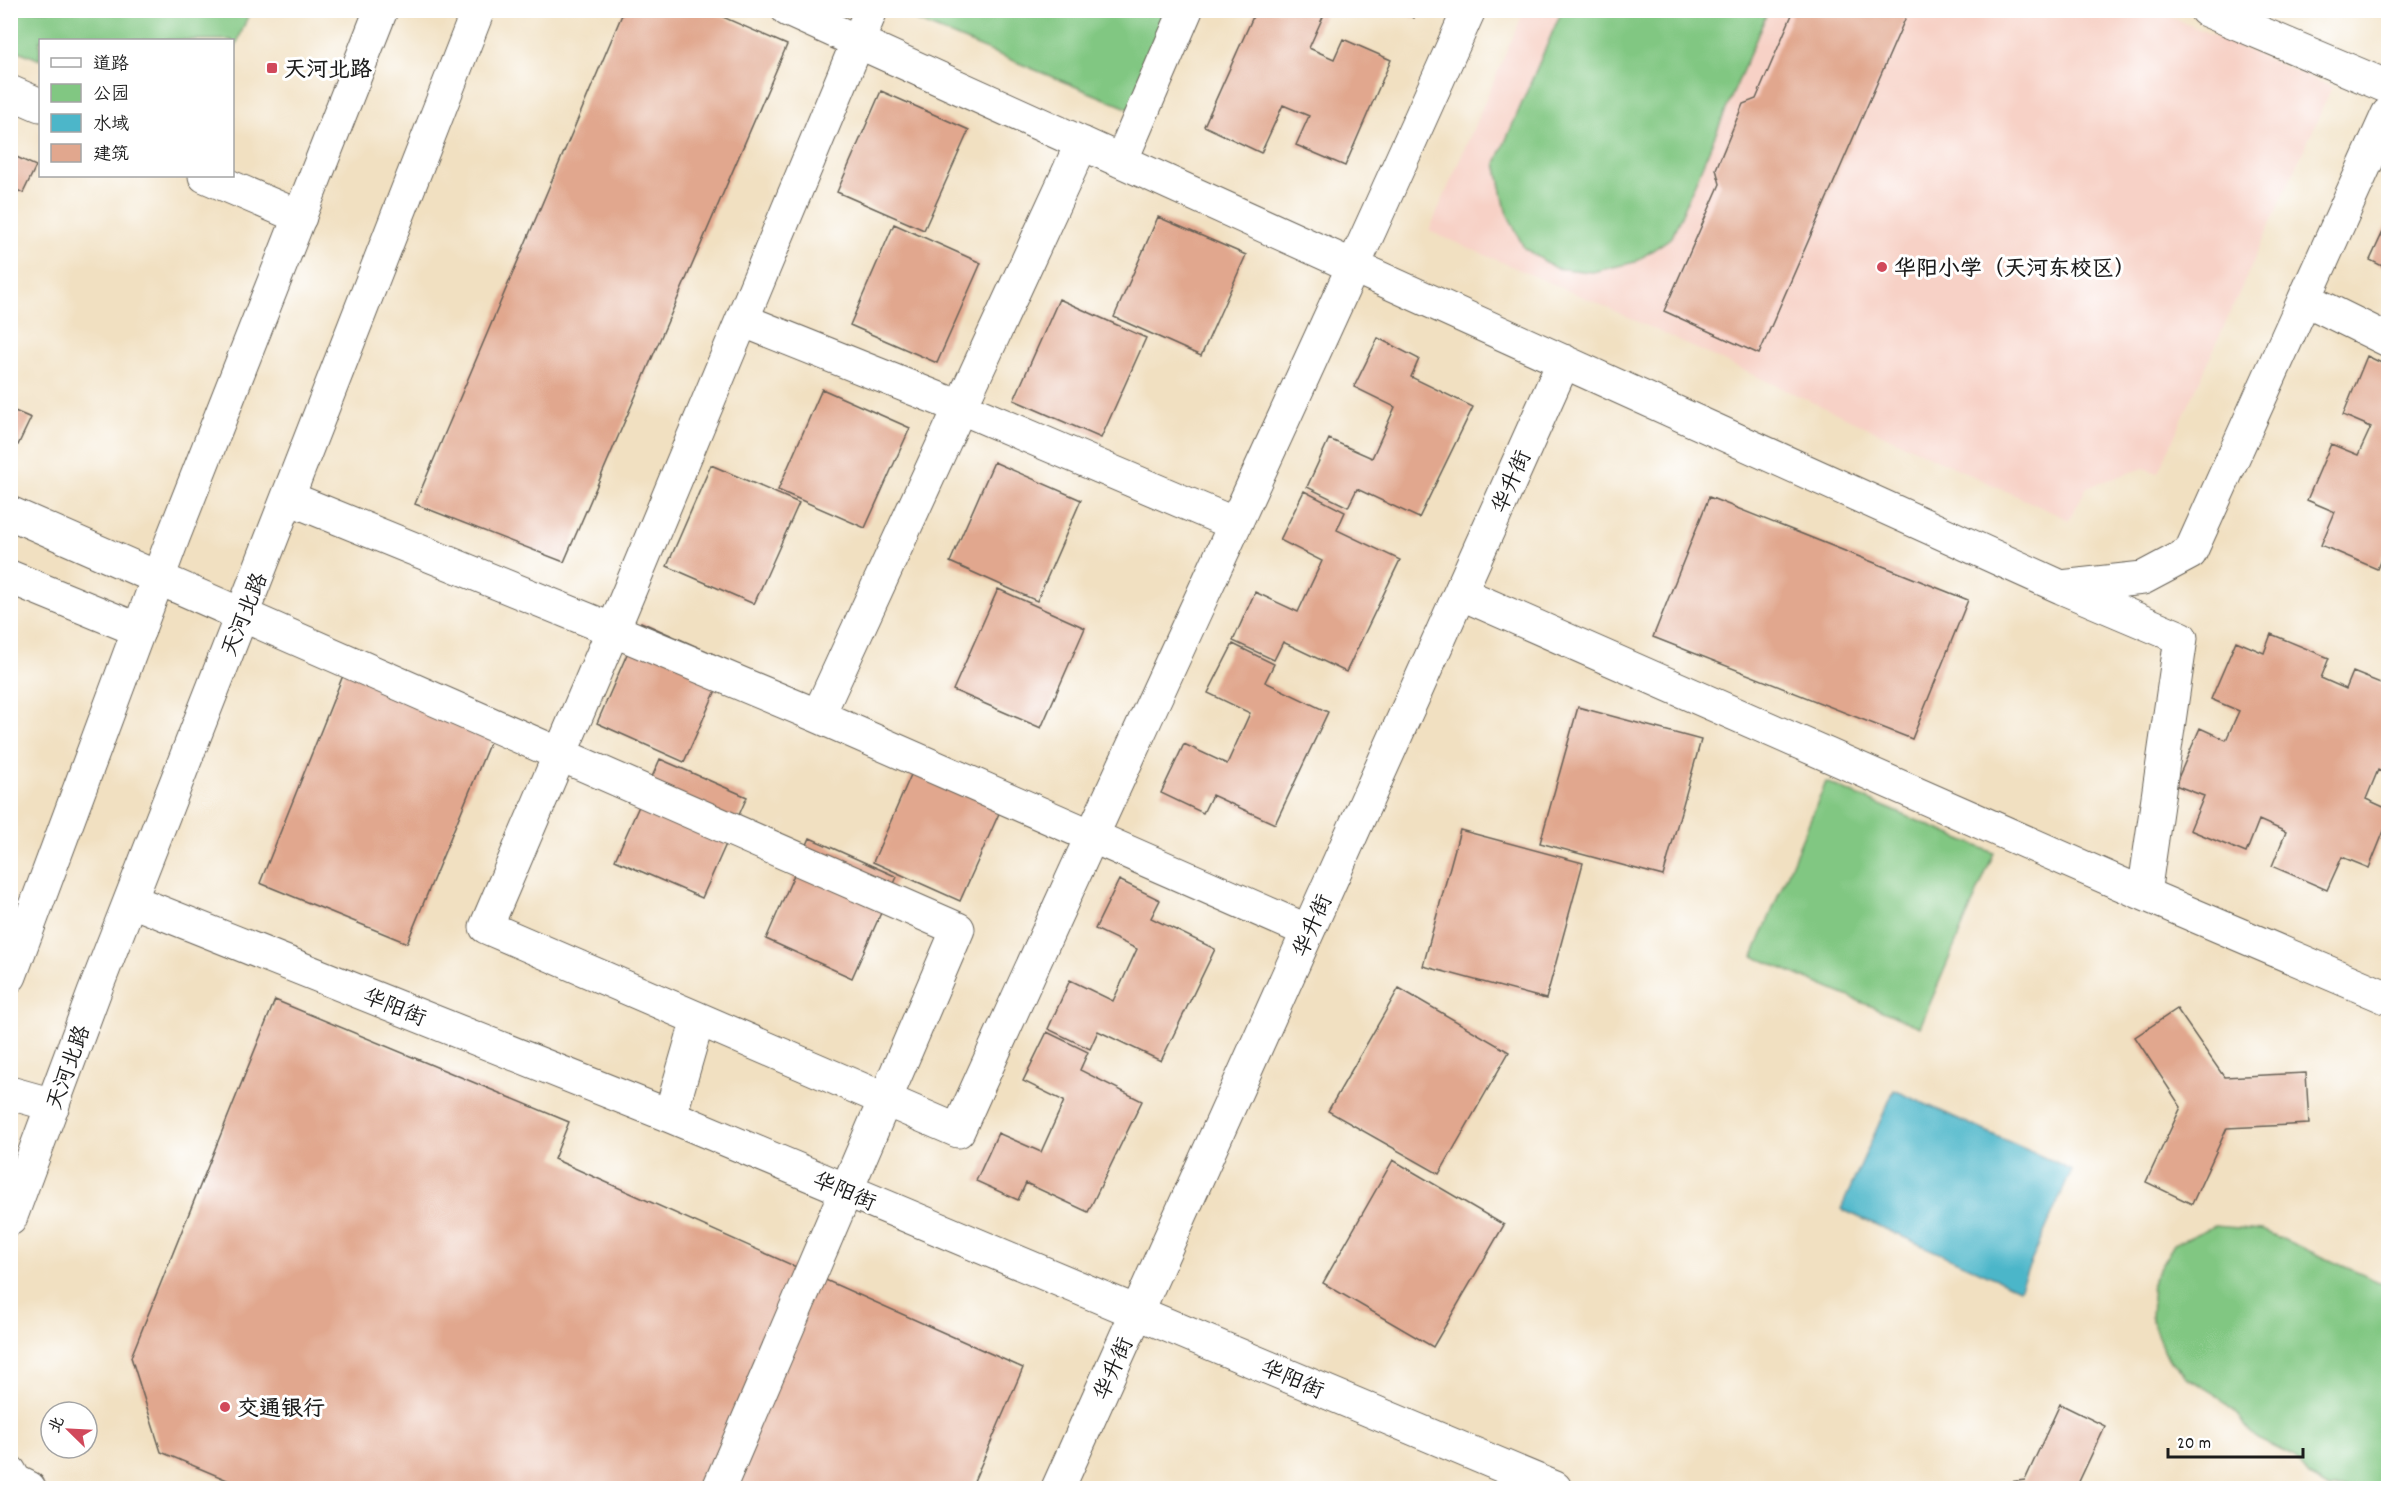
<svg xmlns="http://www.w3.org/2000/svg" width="2399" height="1499" viewBox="0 0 2399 1499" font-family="Dekko,'LXGW WenKai TC',sans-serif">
  <rect width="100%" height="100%" fill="#fff"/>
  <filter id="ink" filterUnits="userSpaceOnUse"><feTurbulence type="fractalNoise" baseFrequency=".0167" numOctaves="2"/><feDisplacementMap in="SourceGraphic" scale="12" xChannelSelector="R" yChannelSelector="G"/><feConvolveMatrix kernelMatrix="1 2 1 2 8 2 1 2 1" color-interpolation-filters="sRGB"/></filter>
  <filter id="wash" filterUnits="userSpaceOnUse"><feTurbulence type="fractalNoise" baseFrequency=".008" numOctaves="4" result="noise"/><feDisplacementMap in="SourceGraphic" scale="24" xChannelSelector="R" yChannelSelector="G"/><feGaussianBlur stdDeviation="1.35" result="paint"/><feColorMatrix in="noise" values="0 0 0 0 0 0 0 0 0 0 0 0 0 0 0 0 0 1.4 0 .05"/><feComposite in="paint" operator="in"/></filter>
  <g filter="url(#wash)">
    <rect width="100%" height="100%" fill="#f1e0c1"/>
    <path fill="#f7d1c6" d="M1524 11H2157L2332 87 2158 473 2144 468 2087 487 2069 520 1597 303 1429 231Z"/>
    <path fill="#81c782" stroke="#4e724f" stroke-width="1.5" d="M919 10 1187 11 1144 115 915 20Z
      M1562 10 1768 11 1672 237 1635 262 1592 272 1555 268 1524 248 1506 211 1496 163Z
      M10 11 11 10 250 11 233 53 232 40H40V60L11 48Z
      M1826 782 1994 853 1920 1027 1753 956Z
      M2214 1226 2262 1230 2379 1282H2388V1488H2329L2309 1476 2293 1456 2257 1439 2237 1415 2214 1393 2187 1377 2164 1353 2151 1318 2153 1279 2174 1244Z"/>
    <path fill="#4cb6c9" stroke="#346972" stroke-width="1.5" d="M1894 1090 2072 1170 2019 1289 1841 1209Z"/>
    <g id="blocks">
      <path fill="#e1a78e" d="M624 10H707L787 45 564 562 415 504Z
        M1256 10H1326L1309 48 1334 59 1343 39 1391 60 1345 166 1296 145 1309 116 1283 105 1261 153 1204 126Z
        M1398 10H1417L1414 18Z
        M1794 10H1909L1759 354 1664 311 1720 184 1716 169 1743 104 1756 99Z
        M881 91 969 130 924 230 837 192Z
        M10 154 36 166 23 193 13 188 10 193Z
        M1158 217 1246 255 1201 356 1114 317Z
        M2388 221V269L2370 260Z
        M894 224 981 263 937 363 850 325Z
        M1059 299 1146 338 1101 438 1014 400Z
        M1378 338 1419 359 1411 377 1473 407 1419 518 1357 489 1348 507 1307 487 1329 439 1372 458 1395 407 1354 387Z
        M2367 356 2388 366V542L2377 569 2321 545 2335 512 2307 500 2331 444 2358 455 2371 427 2343 415Z
        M822 389 910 428 865 528 778 490Z
        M10 409 31 418 18 445 10 442Z
        M994 462 1081 500 1037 601 950 562Z
        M711 465 799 503 754 604 667 566Z
        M1304 491 1345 512 1337 530 1400 560 1346 672 1283 642 1274 660 1233 641 1255 592 1298 612 1322 561 1280 540Z
        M1709 497 1968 600 1912 739 1653 637Z
        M998 589 1085 628 1041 728 953 690Z
        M641 622 729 661 684 762 597 723Z
        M2271 634 2329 658 2321 678 2346 689 2353 672 2388 686V775L2378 770 2366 799 2388 809V821L2369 868 2342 857 2327 890 2272 866 2286 832 2259 820 2246 853 2190 830 2204 796 2175 785 2200 728 2226 740 2239 711 2211 699 2236 641 2264 653Z
        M1233 644 1274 664 1265 682 1328 712 1275 824 1212 795 1203 813 1161 793 1184 744 1227 764 1250 713 1208 693Z
        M350 658 499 720 407 943 260 883Z
        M1578 707 1701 740 1663 876 1540 843Z
        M660 759 747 797 702 898 615 860Z
        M917 761 1005 800 960 901 873 862Z
        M1460 830 1583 863 1546 999 1423 966Z
        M810 838 897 877 852 978 766 939Z
        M1119 880 1160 900 1151 918 1215 949 1161 1061 1098 1031 1090 1049 1048 1029 1070 980 1113 1001 1137 949 1095 929Z
        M1399 988 1509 1052 1439 1174 1328 1111Z
        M275 1000 569 1122 554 1159 1023 1368 971 1488H246L161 1452 131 1357Z
        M2177 1009 2224 1077 2306 1073 2309 1124 2227 1128 2192 1204 2146 1182 2181 1107 2135 1037Z
        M1047 1032 1088 1052 1080 1070 1142 1101 1088 1212 1026 1183 1018 1200 976 1181 998 1133 1041 1152 1064 1101 1023 1081Z
        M1393 1160 1504 1225 1433 1347 1323 1283Z
        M2060 1404 2105 1426 2076 1488H1962L2025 1480Z"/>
    </g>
  </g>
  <g filter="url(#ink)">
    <use href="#blocks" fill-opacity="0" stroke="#676156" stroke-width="1.5"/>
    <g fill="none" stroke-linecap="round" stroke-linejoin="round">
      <defs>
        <path id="minor" d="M788 10 2061 587 2143 578 2190 553 2388 114
          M871 10 613 630 486 927 958 1131C1126 756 1302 385 1469 10
          M2206 10 2388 87
          M10 92 40 105
          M1121 161 1186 10
          M205 176 300 217
          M2305 299 2388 340
          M742 320 962 408 1235 524
          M289 498 613 630 818 716 1308 931
          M10 513 958 929 719 1488
          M10 577 139 630
          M2063 588 2181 638 2144 894
          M1460 593 2144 894 2388 998
          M818 716 1082 143
          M132 901 670 1116 1555 1488
          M10 1093 53 1105
          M670 1116 698 1019
          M10 1472 15 1481 29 1488
          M1058 1488 1564 361"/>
        <path id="major" d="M10 976 174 535 381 10
          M10 1219 94 993 478 10"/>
      </defs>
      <use href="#minor" stroke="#676156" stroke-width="35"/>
      <use href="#major" stroke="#676156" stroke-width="35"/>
      <use href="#minor" stroke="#fff" stroke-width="33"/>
      <use href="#major" stroke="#fff" stroke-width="33"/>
    </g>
  </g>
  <g fill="#d1495b" stroke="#fff" stroke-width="2">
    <rect x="266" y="62" width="12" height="12" rx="3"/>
    <circle cx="1882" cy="267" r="6"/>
    <circle cx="225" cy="1407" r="6"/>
  </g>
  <g text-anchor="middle" stroke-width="6" stroke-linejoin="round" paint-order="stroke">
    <g font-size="22" font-weight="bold" fill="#1c1c1c" stroke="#fff" text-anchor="start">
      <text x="284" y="76">天河北路</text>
      <text x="1894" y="275">华阳小学（天河东校区）</text>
      <text x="237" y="1415">交通银行</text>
    </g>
    <g font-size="22" fill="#1c1c1c" stroke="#fff">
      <text transform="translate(1510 481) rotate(-66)" y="8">华升街</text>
      <text transform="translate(243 614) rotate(-68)" y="8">天河北路</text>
      <text transform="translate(1311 925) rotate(-66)" y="8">华升街</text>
      <text transform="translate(395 1006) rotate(22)" y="8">华阳街</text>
      <text transform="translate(67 1067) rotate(-70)" y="8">天河北路</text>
      <text transform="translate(845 1190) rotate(23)" y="8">华阳街</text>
      <text transform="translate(1112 1368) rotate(-66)" y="8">华升街</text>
      <text transform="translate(1293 1378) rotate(23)" y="8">华阳街</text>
    </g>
  </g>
  <rect width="2399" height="1499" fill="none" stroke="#fff" stroke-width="36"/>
  <rect x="39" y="39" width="195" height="138" fill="#ffffff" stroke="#a4a4a4" stroke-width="1.5"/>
  <rect x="51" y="58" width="30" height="9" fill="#ffffff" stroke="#a4a4a4" stroke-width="1.5"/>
  <text x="93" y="69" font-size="18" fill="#1c1c1c">道路</text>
  <rect x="51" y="84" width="30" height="18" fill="#81c782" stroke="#a4a4a4" stroke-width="1.5"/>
  <text x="93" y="99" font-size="18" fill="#1c1c1c">公园</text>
  <rect x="51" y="114" width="30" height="18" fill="#4cb6c9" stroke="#a4a4a4" stroke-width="1.5"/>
  <text x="93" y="129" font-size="18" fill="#1c1c1c">水域</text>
  <rect x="51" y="144" width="30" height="18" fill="#e1a78e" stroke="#a4a4a4" stroke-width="1.5"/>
  <text x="93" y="159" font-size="18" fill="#1c1c1c">建筑</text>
  <g transform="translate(69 1430) rotate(294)"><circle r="28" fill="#ffffff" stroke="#a4a4a4" stroke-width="1.5"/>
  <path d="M0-4.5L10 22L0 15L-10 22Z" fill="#d1495b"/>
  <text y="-9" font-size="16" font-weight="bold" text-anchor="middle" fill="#1c1c1c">北</text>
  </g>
  <path d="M2168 1448v9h135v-9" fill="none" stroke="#1c1c1c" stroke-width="3"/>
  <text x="2177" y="1448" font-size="18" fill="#1c1c1c" stroke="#ffffff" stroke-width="4.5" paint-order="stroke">20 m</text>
</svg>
